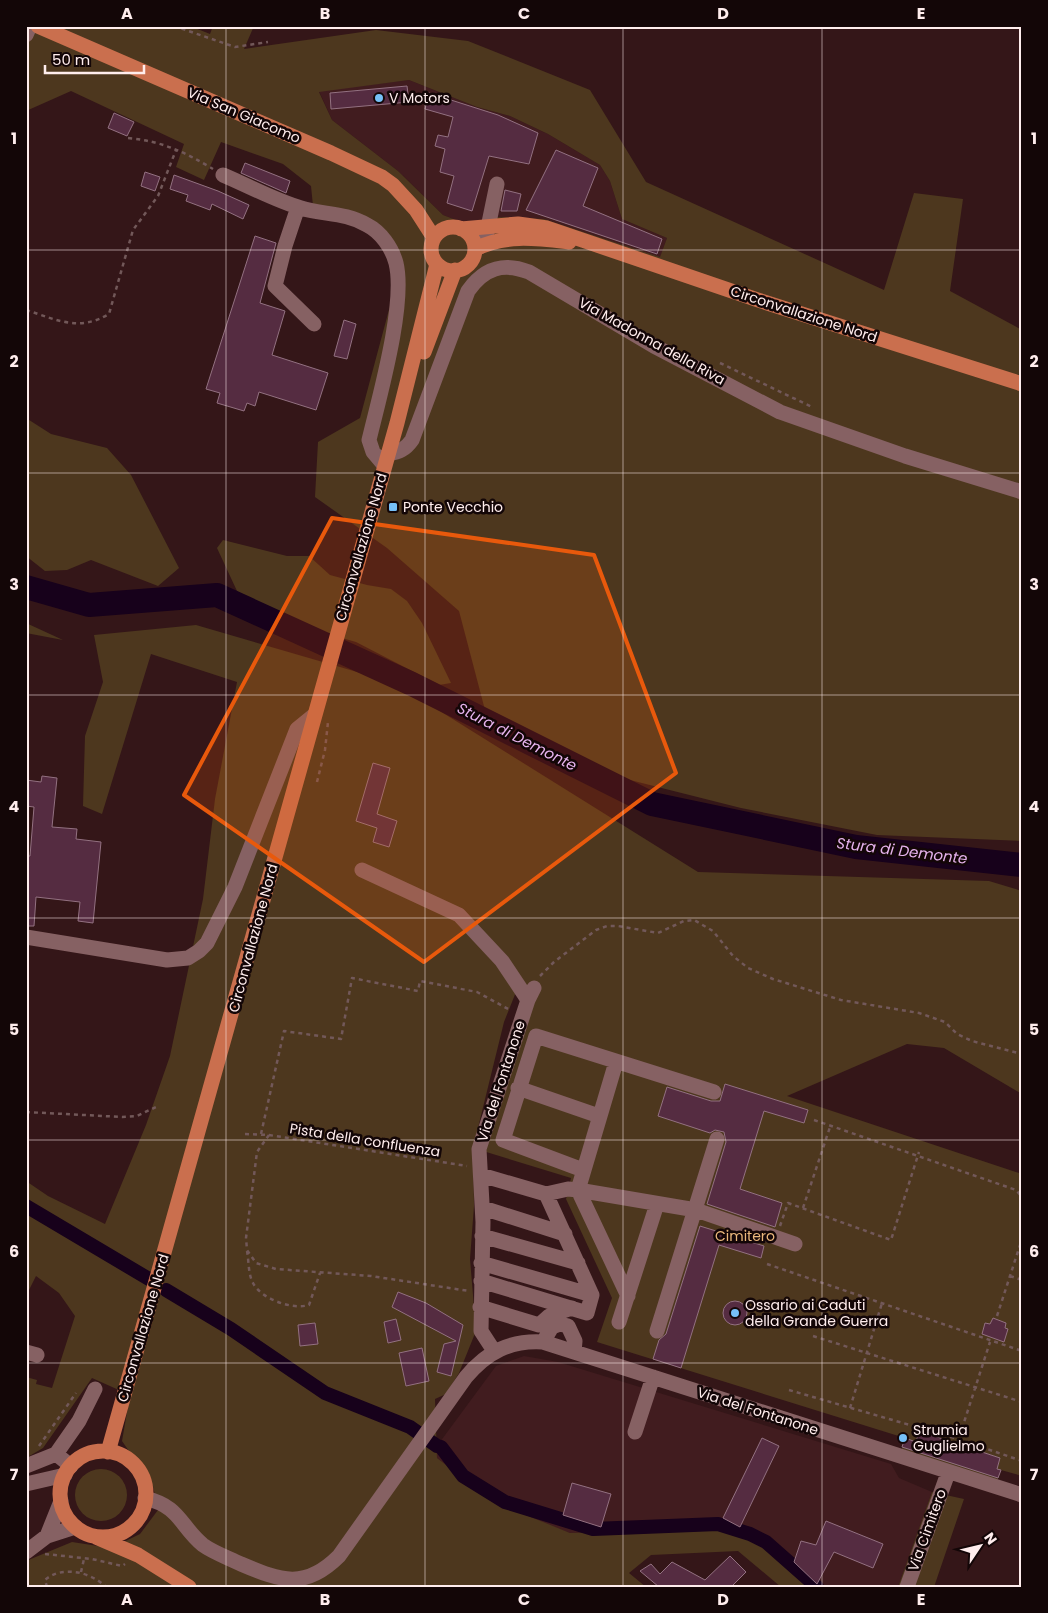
<svg xmlns="http://www.w3.org/2000/svg" width="1048" height="1613" viewBox="0 0 1048 1613" font-family="Poppins,sans-serif">
  <rect width="100%" height="100%" fill="#341618"/>
  <path fill="#411c1f" d="M409 80 477 107 510 116 548 134 600 165 610 181 622 219 667 238 660 258 544 219 464 223 443 215 398 171 332 120 319 91Z
    M524 1356 558 1362 891 1464 899 1478 932 1492 898 1587H812L764 1544 721 1527 570 1533 493 1505 437 1458V1446L496 1366Z"/>
  <path fill="#4d371e" fill-rule="evenodd" d="M26 26H190L210 34 213 26H254L244 49 376 30 468 41 590 90 646 182 884 290 914 193 963 199 950 291 1022 330V841L877 835 741 808 626 779 485 710 459 611 387 548 315 497 318 442 360 418 402 261 391 239 313 206 311 186 283 164 221 142 204 180 176 167 184 144 71 91 26 111ZM409 80 477 107 510 116 548 134 600 165 610 181 622 219 667 238 660 257 544 219 497 217 464 223 443 215 398 171 332 120 319 92Z
    M26 418 51 434 107 448 131 475 179 568 158 586 91 560 67 570 45 571 26 556Z
    M223 540 287 556H309L330 575 367 585 391 589 407 601 422 623 451 683 439 685 356 642 300 626 251 604 237 591 217 548Z
    M26 623 63 640 26 633Z
    M196 625 395 683 698 872 989 881 1022 891V1094L944 1048 907 1044 787 1096 1022 1174V1476L1001 1470 997 1481 902 1449 905 1438 597 1342 612 1298 566 1199 571 1178 483 1151 526 1018 516 992 504 1022 473 1148 474 1206 470 1259 476 1331 459 1373 446 1394 435 1399 437 1458 494 1502 570 1533 721 1527 764 1544 812 1587H781L738 1551 651 1555 629 1573 646 1587H26V1561L72 1542 111 1548 140 1534 158 1510 153 1486 122 1441 130 1395 92 1378 43 1448 26 1458V1377L37 1380 36 1384 52 1388 75 1316 59 1293 36 1276 26 1296V1181L48 1196 105 1224 146 1125 170 1056 203 899 215 799 237 682 151 654 102 814 83 806 85 736 103 682 94 635Z
    M75 1495a26 26 0 1 1 52 0a26 26 0 1 1-52 0Z
    M932 1492 964 1499 934 1587H898Z"/>
  <g fill="none" stroke-linecap="round" stroke-linejoin="round">
    <path stroke="#17011b" stroke-width="14" d="M26 1206 149 1279
      M166 1290 231 1329 325 1393 410 1427 437 1446 441 1447 463 1476 505 1502 593 1529 718 1524 750 1534 766 1542 817 1587"/>
    <path stroke="#17011b" stroke-width="24" d="M26 587 89 605 217 595 412 684 652 804 856 847 1022 865"/>
  </g>
  <path fill="#552c41" stroke="#937181" d="M407 86 409 102 331 109 330 93Z
    M429 93 498 115 538 133 529 164 489 156 472 211 447 203 454 176 440 172 445 149 435 146 438 135 448 137 453 117 425 109Z
    M114 113 134 122 127 136 108 128Z
    M556 150 598 168 583 206 662 239 657 254 526 210Z
    M245 163 290 181 286 193 241 173Z
    M145 172 160 177 155 191 141 186Z
    M174 175 218 191 249 205 243 219 212 204 210 210 186 201 188 195 170 189Z
    M505 190 521 194 517 211H501Z
    M255 236 276 243 260 303 285 311 272 355 328 373 316 410 259 392 255 406 247 403 244 411 217 403 220 393 206 389Z
    M344 320 356 324 347 359 334 356Z
    M373 763 390 768 377 814 397 821 389 847 373 842 377 828 356 821Z
    M42 776 57 778 52 827 77 829 76 839 101 842 93 923 78 921 80 902 36 897 34 926H26V856H30L34 807 26 806V780L41 782Z
    M725 1084 808 1110 804 1123 764 1111 740 1189 782 1203 775 1227 707 1204 726 1142 724 1132 715 1130 710 1133 658 1116 667 1087 711 1101H720Z
    M700 1226 764 1246 761 1258 719 1245 681 1368 653 1359 659 1340 666 1334Z
    M398 1292 426 1303 463 1325 451 1376 437 1372 444 1344 456 1341 392 1307Z
    M723 1313a12 12 0 1 1 24 0a12 12 0 1 1-24 0Z
    M993 1318 1006 1323 1005 1328 1008 1329 1004 1342 982 1334 985 1323 990 1324Z
    M396 1319 401 1340 388 1343 384 1322Z
    M315 1323 318 1344 300 1346 298 1325Z
    M422 1348 429 1381 406 1386 399 1353Z
    M919 1431 1000 1458 997 1469 1001 1470 998 1478 902 1447 905 1438 916 1442Z
    M762 1438 779 1446 740 1527 723 1518Z
    M572 1483 611 1494 601 1527 563 1515Z
    M826 1521 883 1544 873 1568 834 1552 817 1584 794 1562 801 1541 816 1545Z
    M730 1556 746 1572 731 1587H659L640 1571 651 1564 660 1574 672 1562 705 1580Z"/>
  <g fill="none" stroke-linecap="round" stroke-linejoin="round">
    <path stroke="#725859" stroke-width="2.5" stroke-dasharray="4 4" stroke-linecap="butt" d="M174 26 235 47 268 42
      M128 138C161 141 185 152 213 169
      M26 310C58 320 78 332 109 314L133 230 158 196 176 150
      M720 363 812 407
      M317 782 325 750 328 722
      M540 976 554 962 596 930 607 926H618L658 933 684 921 694 920 713 931 733 956 748 968 773 979 841 1000 919 1013 945 1022 957 1034 972 1041 1022 1054
      M26 1112 122 1117 137 1116 158 1106
      M814 1120 1016 1190 1022 1197
      M245 1134 269 1135 467 1166
      M261 1134 284 1031 341 1039 352 978 418 991 420 981 477 992 510 1010
      M269 1135 257 1152 246 1238 247 1250 256 1263 276 1269 371 1276 469 1291
      M803 1208 830 1127
      M780 1226 788 1203 891 1240 919 1152
      M247 1251C249 1261 248 1274 253 1283 261 1299 292 1310 309 1305L320 1273
      M767 1264 1022 1351
      M1010 1276 1022 1280
      M997 1316 1022 1239
      M813 1336 1022 1402
      M789 1390 958 1439 1022 1461
      M850 1408 882 1303
      M957 1444 990 1342
      M39 1446 76 1393
      M26 1528 28 1531
      M45 1554 92 1559 122 1566 125 1564
      M81 1572 84 1559
      M47 1587 45 1580C62 1565 91 1572 106 1587"/>
    <path stroke="#866163" stroke-width="15" d="M26 35 30 26
      M223 175C249 186 274 200 301 208 323 215 345 212 367 225 381 232 392 248 396 263 406 304 379 398 369 440L373 452 384 465
      M298 207 285 246 275 286 314 324
      M480 247 486 237 497 184
      M388 454C399 452 405 450 412 440L468 291C484 268 503 262 529 272L654 346 780 412 905 456 1022 492
      M362 870 459 915 502 961 528 1000
      M26 937 167 960 188 958 199 951 207 943 235 887 297 729 313 716
      M616 1062 578 1190 628 1296
      M518 1088 599 1116
      M583 1170 503 1140 536 1036 714 1092
      M546 1194 568 1189 578 1190 696 1210 795 1244
      M483 1208 565 1234
      M482 1236 578 1263
      M481 1263 592 1295
      M481 1281 587 1313 592 1295 546 1194 481 1175
      M480 1307 539 1325 549 1316 572 1308
      M619 1322 657 1204
      M657 1331 717 1139
      M543 1342 552 1327 560 1324 568 1326 575 1341 574 1352
      M494 1351 481 1331 483 1222 479 1149 528 1000 534 988
      M26 1352 37 1355
      M635 1432 653 1377
      M56 1454 71 1466
      M26 1466 56 1454 79 1421 95 1389
      M26 1484 65 1475
      M145 1498C181 1507 179 1525 203 1545 214 1553 229 1558 241 1564 281 1581 305 1590 339 1556L466 1377C487 1352 510 1340 543 1342L1022 1495
      M47 1536 61 1501
      M26 1552 47 1536 75 1527
      M907 1587 948 1473"/>
    <path stroke="#ca6f4e" stroke-width="15" d="M38 26 331 153 382 177 393 185 416 210 434 238
      M431 249a22 22 0 1 1 44 0a22 22 0 1 1-44 0Z
      M461 229 518 224 547 228 758 300 1022 384
      M475 249C506 234 535 238 569 242
      M424 352 455 270
      M60 1494a43 43 0 1 1 86 0a43 43 0 1 1-86 0Z
      M108 1452 397 423 437 264
      M96 1537 138 1555 189 1587"/>
  </g>
  <path fill="#e8590c" fill-opacity="0.2" stroke="#e8590c" stroke-width="4" stroke-linejoin="round" d="M332 518 594 555 676 773 424 962 184 795Z"/>
  <path fill="none" stroke="#ffeded" stroke-width="1" stroke-opacity="0.55" d="M226 26V1587M425 26V1587M623 26V1587M822 26V1587M26 250H1022M26 473H1022M26 695H1022M26 918H1022M26 1140H1022M26 1363H1022"/>
  <g fill="#76c0f7" stroke="#130607" stroke-width="2">
    <circle cx="379" cy="98" r="5"/>
    <rect x="388" y="502" width="10" height="10" rx="2.5"/>
    <circle cx="735" cy="1313" r="5"/>
    <circle cx="903" cy="1438" r="5"/>
  </g>
  <g text-anchor="middle" stroke-width="5" stroke-linejoin="round" paint-order="stroke">
    <g font-size="14" fill="#ffeded" stroke="#130607" text-anchor="start">
      <text x="389" y="103">V Motors</text>
      <text x="403" y="512">Ponte Vecchio</text>
      <text x="745" y="1310">Ossario ai Caduti<tspan x="745" dy="16">della Grande Guerra</tspan></text>
      <text x="913" y="1435">Strumia<tspan x="913" dy="16">Guglielmo</tspan></text>
    </g>
    <g font-size="14" fill="#ffeded" stroke="#130607">
      <text transform="translate(244 115) rotate(23)" y="5">Via San Giacomo</text>
      <text transform="translate(804 314) rotate(18)" y="5">Circonvallazione Nord</text>
      <text transform="translate(652 341) rotate(29)" y="5">Via Madonna della Riva</text>
      <text transform="translate(361 547) rotate(-74)" y="5">Circonvallazione Nord</text>
      <text transform="translate(253 938) rotate(-75)" y="5">Circonvallazione Nord</text>
      <text transform="translate(501 1081) rotate(-72)" y="5">Via del Fontanone</text>
      <text transform="translate(365 1140) rotate(9)" y="5">Pista della confluenza</text>
      <text transform="translate(143 1328) rotate(-74)" y="5">Circonvallazione Nord</text>
      <text transform="translate(758 1411) rotate(18)" y="5">Via del Fontanone</text>
      <text transform="translate(927 1530) rotate(-70)" y="5">Via Cimitero</text>
    </g>
    <g font-size="14" fill="#ecb97d" stroke="#130607">
      <text x="745" y="1241">Cimitero</text>
    </g>
    <g font-size="15" font-style="italic" fill="#e6b3ed" stroke="#130607">
      <text transform="translate(517 737) rotate(27)" y="5">Stura di Demonte</text>
      <text transform="translate(902 851) rotate(7)" y="5">Stura di Demonte</text>
    </g>
  </g>
  <rect width="1048" height="1613" fill="none" stroke="#130607" stroke-width="55"/>
  <g transform="translate(980 1546) rotate(55)" stroke="#130607" stroke-width="4" paint-order="stroke">
  <path d="M0-4L9 19L0 12L-9 19Z" fill="#ffeded"/>
  <text y="-8" font-size="14" font-weight="bold" text-anchor="middle" fill="#ffeded">N</text>
  </g>
  <path d="M45 65v8h99v-8" fill="none" stroke="#ffeded" stroke-width="2.5"/>
  <text x="52" y="65" font-size="15" fill="#ffeded" stroke="#130607" stroke-width="4" paint-order="stroke">50 m</text>
  <rect x="28" y="28" width="992" height="1558" fill="none" stroke="#ffeded" stroke-width="2"/>
  <g font-size="16" text-anchor="middle" font-weight="bold" fill="#ffeded">
    <text x="127" y="19">A</text>
    <text x="325" y="19">B</text>
    <text x="524" y="19">C</text>
    <text x="723" y="19">D</text>
    <text x="921" y="19">E</text>
    <text x="14" y="144">1</text>
    <text x="1034" y="144">1</text>
    <text x="14" y="367">2</text>
    <text x="1034" y="367">2</text>
    <text x="14" y="590">3</text>
    <text x="1034" y="590">3</text>
    <text x="14" y="812">4</text>
    <text x="1034" y="812">4</text>
    <text x="14" y="1035">5</text>
    <text x="1034" y="1035">5</text>
    <text x="14" y="1257">6</text>
    <text x="1034" y="1257">6</text>
    <text x="14" y="1480">7</text>
    <text x="1034" y="1480">7</text>
    <text x="127" y="1605">A</text>
    <text x="325" y="1605">B</text>
    <text x="524" y="1605">C</text>
    <text x="723" y="1605">D</text>
    <text x="921" y="1605">E</text>
  </g>
</svg>
